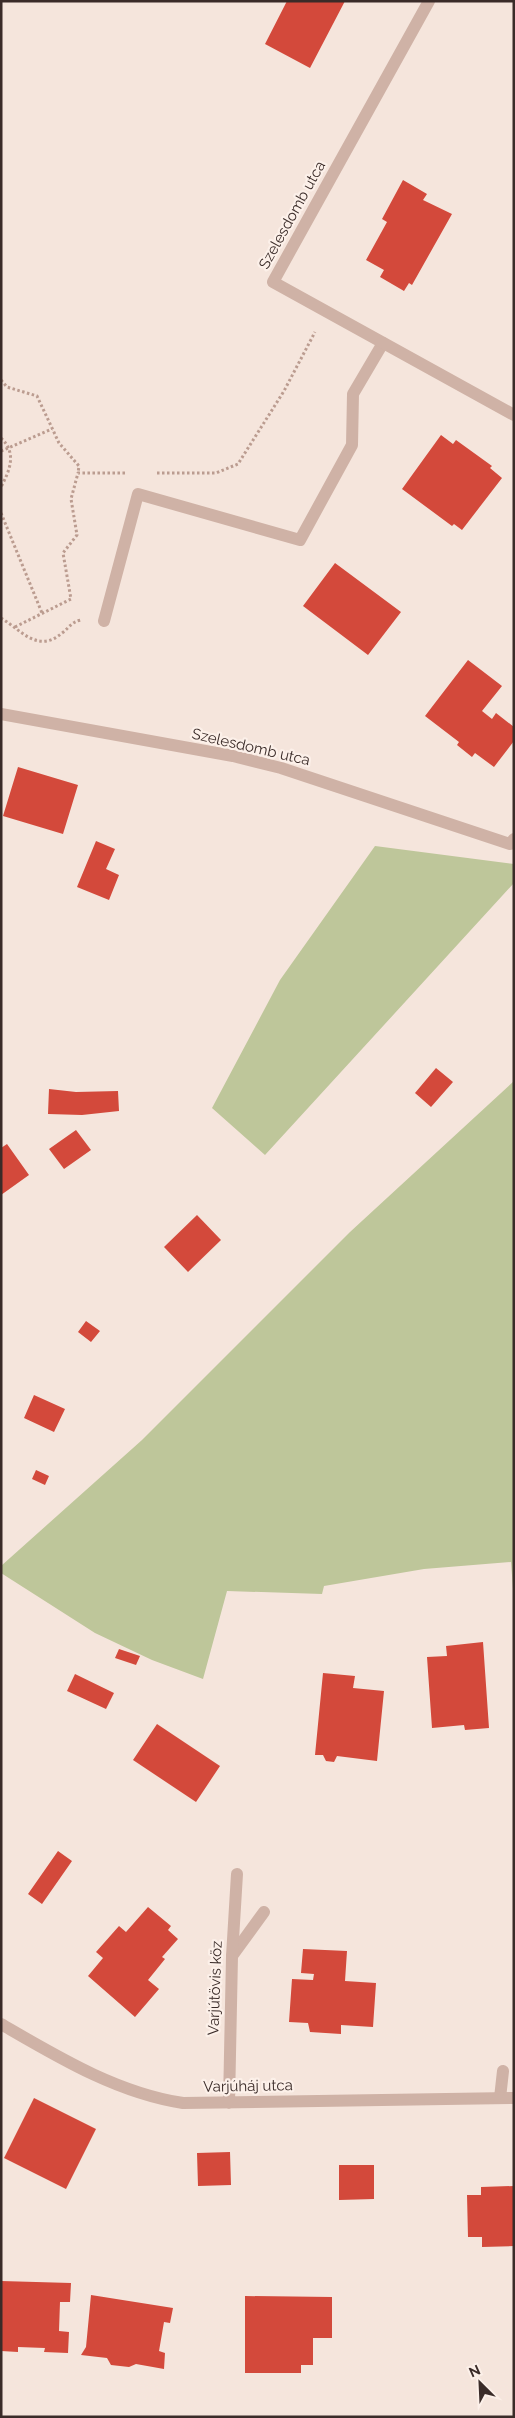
<svg xmlns="http://www.w3.org/2000/svg" width="515" height="2418" viewBox="0 0 515 2418" font-family="Raleway,sans-serif">
  <rect width="100%" height="100%" fill="#f5e5dc"/>
  <path fill="#bec69a" d="M375 846 514 864V883L265 1155 212 1108 280 980Z
    M514 1081V1602L511 1562 424 1569 324 1586 322 1594 227 1591 203 1679 152 1660 95 1633 1 1573V1566L142 1440 350 1232Z"/>
  <path fill="#d3493b" d="M287 1H345L310 68 265 44Z
    M403 180 427 194 423 200 452 214 412 285 409 283 404 291 380 277 384 270 366 260 387 222 382 219Z
    M441 435 453 444 456 440 492 466 490 468 502 478 462 530 454 524 452 526 402 489Z
    M335 563 401 612 368 655 303 606Z
    M468 660 502 686 482 711 492 719 496 713 514 727V741L494 767 475 753 472 757 457 745 459 742 425 716Z
    M18 767 78 785 63 834 3 816Z
    M96 841 115 849 106 869 119 875 109 900 77 887Z
    M436 1068 453 1082 431 1107 415 1093Z
    M49 1089 76 1092 118 1091 119 1111 82 1115 48 1114Z
    M76 1130 91 1150 64 1169 49 1149Z
    M7 1144 29 1175 1 1195V1148Z
    M197 1215 221 1240 188 1272 164 1247Z
    M86 1321 100 1331 91 1342 78 1332Z
    M34 1395 65 1409 54 1432 24 1418Z
    M36 1470 49 1476 45 1485 32 1479Z
    M483 1642 489 1728 465 1730 464 1725 432 1728 427 1657 447 1656 446 1646Z
    M119 1649 140 1656 136 1665 115 1658Z
    M323 1673 355 1676 353 1688 384 1691 377 1761 337 1756 334 1762 326 1761 323 1755H315Z
    M75 1674 114 1693 106 1709 67 1691Z
    M157 1724 220 1766 196 1802 133 1760Z
    M58 1851 72 1861 42 1904 28 1894Z
    M148 1907 171 1926 168 1930 178 1939 162 1957 165 1959 148 1980 159 1989 135 2017 88 1976 103 1958 96 1952 119 1926 126 1932Z
    M303 1949 347 1951 345 1981 376 1983 373 2027 341 2025V2034L310 2032 308 2023 289 2022 292 1979 313 1980 314 1974 301 1973Z
    M34 2098 96 2129 66 2189 4 2158Z
    M230 2152 231 2185 198 2186 197 2153Z
    M339 2165H374V2199L339 2200Z
    M514 2186V2246L482 2247V2237H468L467 2195H481V2187Z
    M1 2281 71 2283 70 2302H60L59 2331 69 2332 68 2353 44 2352 45 2348 18 2347V2352L1 2351Z
    M91 2295 173 2308 170 2323 164 2322 159 2351 165 2353 164 2369 136 2364 129 2367 111 2365 107 2358 81 2355 86 2347Z
    M245 2296 332 2297V2338H313V2365H301V2373H245Z"/>
  <g fill="none" stroke-linecap="round" stroke-linejoin="round">
    <path stroke="#bb9c90" stroke-width="3" stroke-dasharray="2.5 2.5" stroke-linecap="butt" d="M1 380 7 387 37 396 59 443 79 466 78 473
      M1 438C17 453 10 470 1 487
      M1 451 52 429
      M157 473H216L238 464 284 391 315 332
      M1 513 42 613
      M1 618C21 630 38 654 62 633 69 628 71 622 81 620
      M15 627 71 599 63 553 77 535 71 499 78 473H125"/>
    <path stroke="#cfb2a6" stroke-width="12" d="M104 621 138 494 300 540 352 445 353 394 383 343
      M232 1956 264 1912
      M500 2098 503 2071"/>
    <path stroke="#cfb2a6" stroke-width="12" d="M429 1 273 282 514 415
      M1 714 233 756 281 768 510 844 514 839
      M1 2024C58 2057 117 2093 183 2103L514 2098
      M229 2103 232 1956 237 1874"/>
  </g>
  <g text-anchor="middle" stroke-width="4.5" stroke-linejoin="round" paint-order="stroke">
    <g font-size="15" fill="#3a2b28" stroke="#fcf0e9">
      <text transform="translate(292 215) rotate(-61)" y="5">Szelesdomb utca</text>
      <text transform="translate(251 747) rotate(13)" y="5">Szelesdomb utca</text>
      <text transform="translate(215 1988) rotate(-88)" y="5">Varjútövis köz</text>
      <text transform="translate(248 2086) rotate(-1)" y="5">Varjúháj utca</text>
    </g>
  </g>
  <rect width="515" height="2418" fill="none" stroke="#3a2b28" stroke-width="5"/>
  <g transform="translate(480 2383) rotate(336)" stroke="#fcf0e9" stroke-width="4" paint-order="stroke">
  <path d="M0-4L9 19L0 12L-9 19Z" fill="#3a2b28"/>
  <text y="-8" font-size="14" font-weight="bold" text-anchor="middle" fill="#3a2b28">N</text>
  </g>
</svg>
